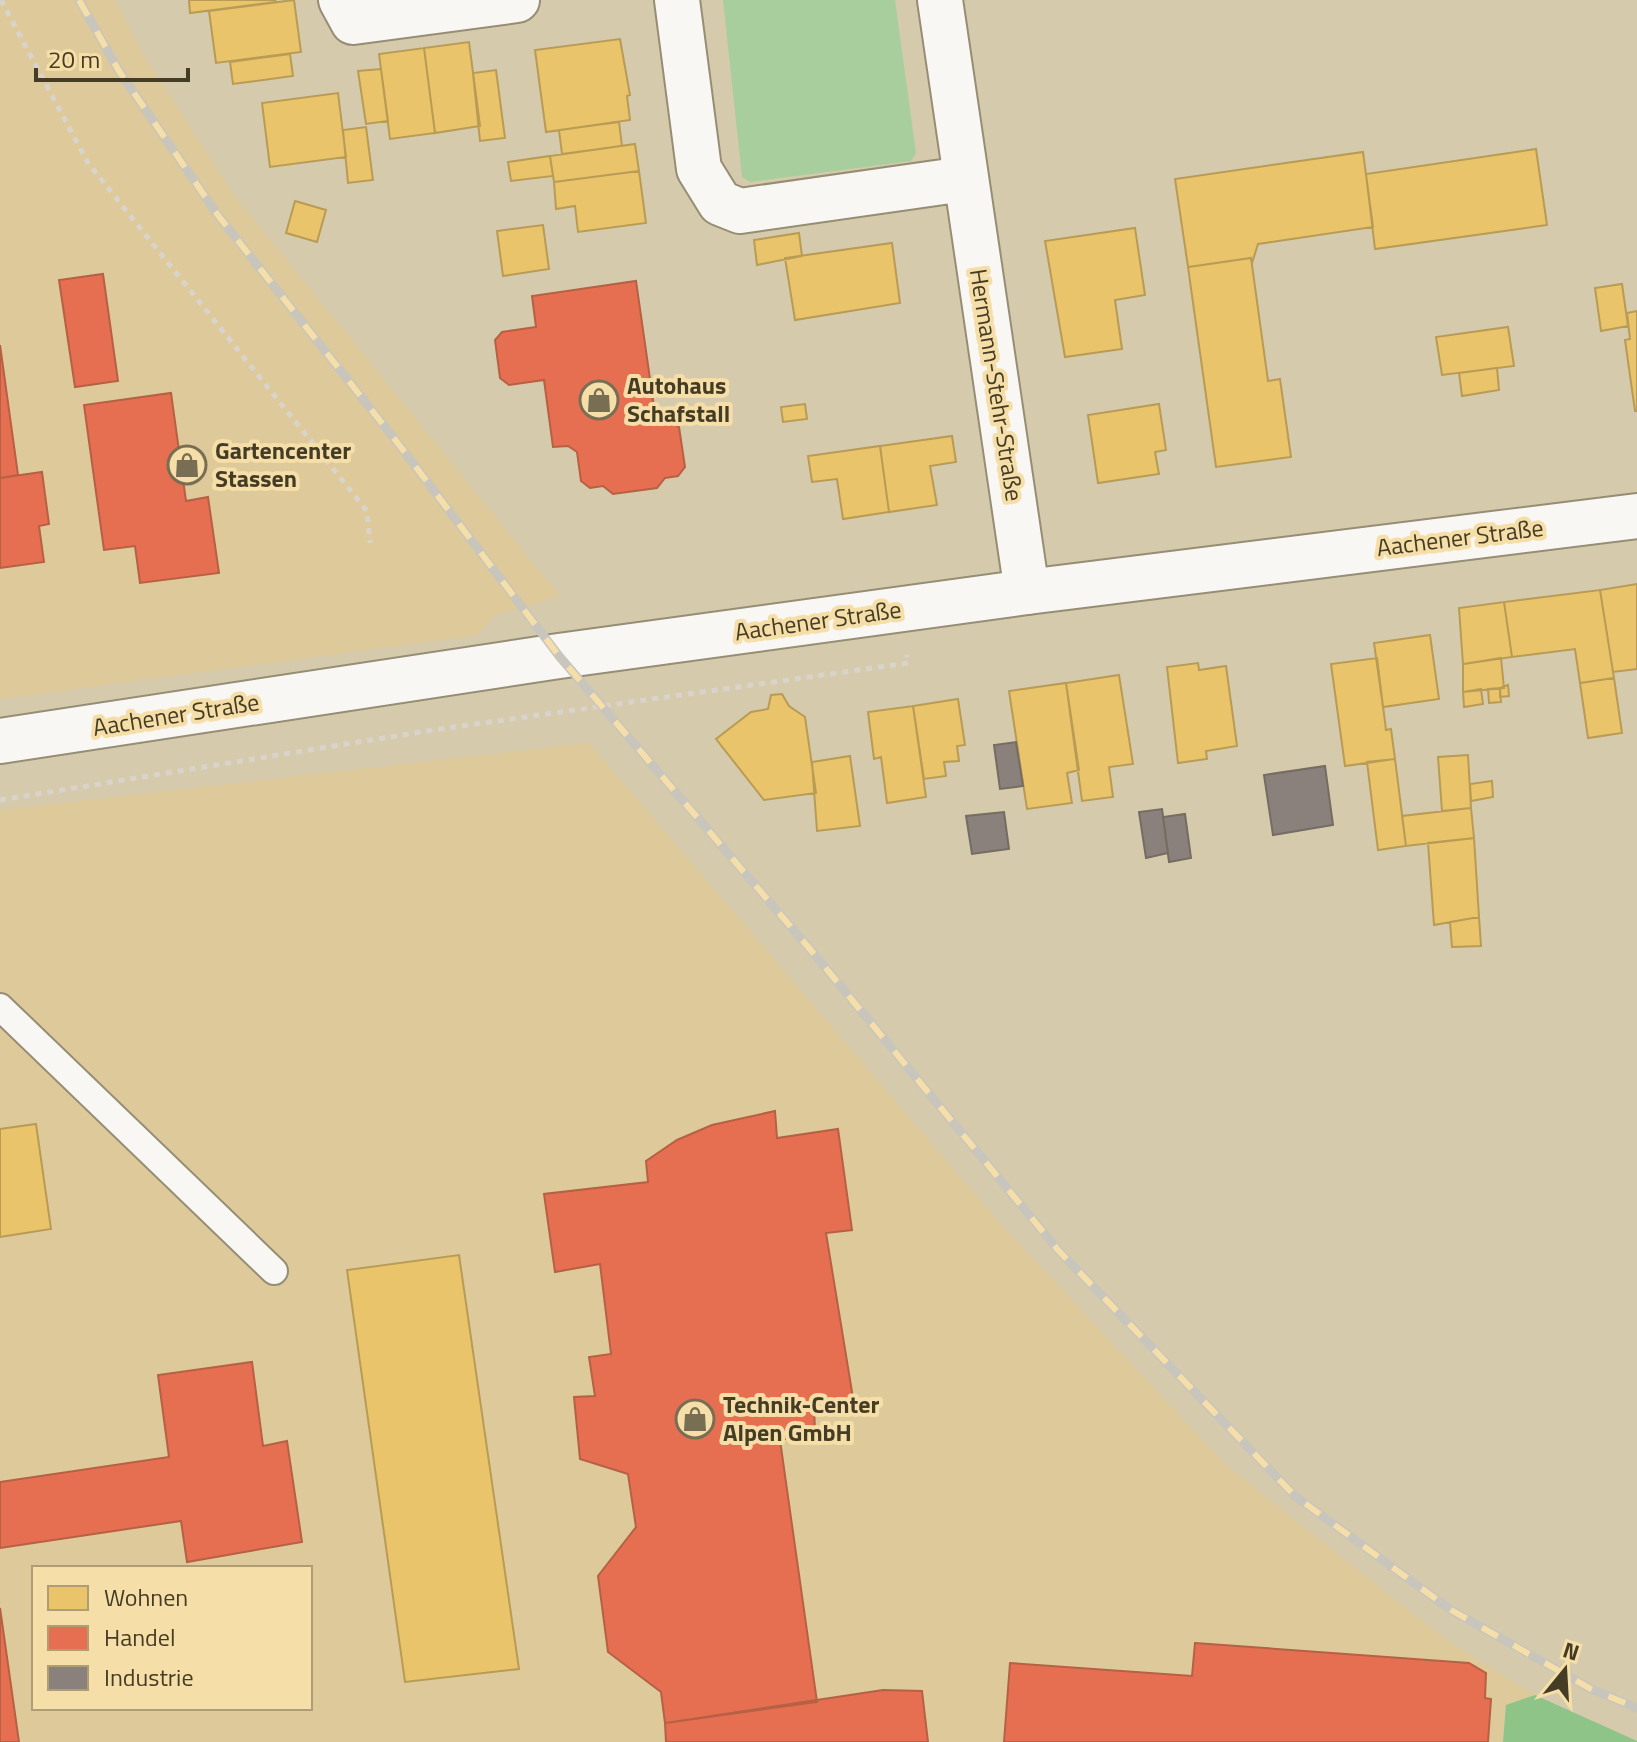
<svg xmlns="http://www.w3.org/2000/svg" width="1637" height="1742" viewBox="0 0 1637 1742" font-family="'Titillium Web',sans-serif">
  <rect width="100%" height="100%" fill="#d6caac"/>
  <path fill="#ddc99a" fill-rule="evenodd" d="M0 0H115L141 51 234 195 560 596 495 615 477 635 0 699Z
    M589 743 998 1221 1227 1466 1445 1639 1535 1695 1506 1706 1503 1742H0V810ZM34 1568H310V1708H34Z"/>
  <path fill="#a9ce9d" d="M723 0H895L916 153 911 161 750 182 742 177Z"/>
  <path fill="#8ec487" d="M1535 1695 1637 1741V1742H1503L1506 1705Z"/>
  <path fill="#e9c46a" stroke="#b89b55" stroke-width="2" d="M189 0H275L276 2 190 13Z
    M294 0 301 52 216 63 209 11Z
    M620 39 630 95 627 96 630 120 546 132 535 50Z
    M469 42 480 126 435 133 424 48Z
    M424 48 435 133 390 139 379 54Z
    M290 54 293 76 233 84 230 62Z
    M381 69 388 121 366 124 358 71Z
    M496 70 505 138 480 141 473 73Z
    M338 93 346 157 270 167 262 103Z
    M619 122 622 146 562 154 559 130Z
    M366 127 373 180 348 183 343 130Z
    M635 144 639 171 554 182 550 156Z
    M1536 149 1547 225 1375 249 1366 174Z
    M1363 152 1373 227 1258 244 1252 263 1251 258 1188 267 1175 179Z
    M550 156 553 176 511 181 508 162Z
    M639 171 646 223 578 232 575 206 556 209 554 182Z
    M295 201 326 210 317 242 286 233Z
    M543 225 549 269 503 276 497 231Z
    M1135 228 1145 295 1115 300 1122 349 1065 357 1045 241Z
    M799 233 802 256 757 265 754 240Z
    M892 243 900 303 795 320 785 258Z
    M1251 258 1268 381 1280 379 1291 457 1216 467 1188 267Z
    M1622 284 1628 326 1601 331 1595 288Z
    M1637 311V411H1635L1625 340 1630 339 1627 313Z
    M1508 327 1514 366 1442 375 1436 337Z
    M1497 368 1499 390 1462 396 1459 373Z
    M805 404 807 419 783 422 781 407Z
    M1159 404 1166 450 1155 452 1159 474 1098 483 1088 415Z
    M952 436 956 462 930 466 937 505 889 512 880 446Z
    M880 446 889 512 843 519 837 479 812 482 808 456Z
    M1637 584V669L1613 672 1600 590Z
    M1600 590 1614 678 1580 683 1575 649 1512 657 1504 602Z
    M1504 602 1512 657 1463 664 1459 608Z
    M1430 635 1439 699 1383 707 1374 643Z
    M1377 658 1386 730 1391 729 1395 759 1345 766 1331 664Z
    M1501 658 1504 688 1463 692V664Z
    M1198 663 1199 670 1226 666 1237 746 1206 751 1207 759 1178 763 1167 667Z
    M1119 675 1133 764 1109 767 1113 797 1082 801 1066 683Z
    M1614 678 1622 733 1588 738 1580 683Z
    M1066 683 1079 770 1067 773 1072 803 1027 809 1009 691Z
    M1508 685 1509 696 1500 697V688Z
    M1500 688 1501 702 1489 703 1488 689Z
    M1481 689 1483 704 1464 707 1463 692Z
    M782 694 789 706 805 717 816 793 764 800 716 739 751 712 768 709 771 695Z
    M958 699 965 745 957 746 959 761 944 762 946 776 924 779 913 706Z
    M913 706 926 797 887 803 881 757 874 759 868 712Z
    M1468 755 1471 808 1442 811 1438 757Z
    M850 756 860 826 817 831 812 762Z
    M1395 759 1406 846 1378 850 1367 762Z
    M1492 781 1493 797 1471 801 1470 784Z
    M1471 808 1474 838 1406 846 1402 816Z
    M1474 838 1479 917 1434 925 1428 843Z
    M1479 917 1481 946 1452 947 1450 922Z
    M36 1124 51 1229 0 1237V1129Z
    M459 1255 519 1669 405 1682 347 1270Z"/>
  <path fill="#e76f51" stroke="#b66044" stroke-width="2" d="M103 274 118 381 75 387 59 280Z
    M636 281 655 414 679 427 685 467 678 476 665 478 657 488 613 494 603 486 590 488 581 481 577 452 568 446 553 447 544 380 509 385 500 378 495 340 502 332 536 327 532 296Z
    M0 345 18 475 0 478Z
    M171 393 186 501 208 497 219 573 140 583 135 546 104 550 84 405Z
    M42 472 49 524 39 526 44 562 0 568V478Z
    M775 1111 777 1138 838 1129 852 1230 826 1233 853 1398 814 1404 815 1434 780 1440 817 1702 665 1723 661 1692 608 1652 598 1576 636 1527 628 1474 580 1459 574 1397 595 1396 589 1357 611 1354 600 1264 555 1272 544 1194 648 1182 646 1161 677 1140 712 1125Z
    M252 1362 263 1446 287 1441 302 1542 187 1562 181 1521 0 1548V1482L169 1457 158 1375Z
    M0 1608 19 1742H0Z
    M1195 1643 1469 1663 1486 1673 1485 1698 1491 1699 1488 1742H1004L1010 1663 1192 1676Z
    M883 1690 922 1691 928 1742H666L665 1723Z"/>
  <path fill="#8a817c" stroke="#756c62" stroke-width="2" d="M1016 742 1023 786 1000 789 994 745Z
    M1325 766 1333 825 1273 835 1264 775Z
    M1162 809 1168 853 1146 858 1139 812Z
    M1004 812 1009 849 972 854 966 816Z
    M1185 814 1191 858 1169 862 1163 817Z"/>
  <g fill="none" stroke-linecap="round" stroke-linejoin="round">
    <defs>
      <path id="lane" d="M0 1007 274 1271"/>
      <path id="street" d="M341 0 353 22 517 0
        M677 0 699 169 720 203 740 211 964 179
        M940 0 1027 592"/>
      <path id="secondary" d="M0 741 559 656 1027 592 1637 516"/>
    </defs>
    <use href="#lane" stroke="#968d75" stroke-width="30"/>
    <use href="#street" stroke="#968d75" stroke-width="48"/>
    <use href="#secondary" stroke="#968d75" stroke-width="48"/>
    <path stroke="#d9d4cb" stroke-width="5" stroke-dasharray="6 6" stroke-linecap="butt" d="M1 0 88 163 367 511 370 543
      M0 800 433 730 908 663 907 655"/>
    <use href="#lane" stroke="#f9f7f3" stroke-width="26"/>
    <use href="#street" stroke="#f9f7f3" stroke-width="44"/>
    <use href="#secondary" stroke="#f9f7f3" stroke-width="44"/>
    <defs>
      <path id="rail" d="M79 0 119 71 217 214 400 446 559 656 815 955 1058 1250 1295 1496 1451 1610 1591 1689 1637 1708"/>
    </defs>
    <use href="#rail" stroke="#c8c5bc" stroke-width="9"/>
    <use href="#rail" stroke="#f5dea7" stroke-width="6" stroke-dasharray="18" stroke-linecap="butt"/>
  </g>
  <defs>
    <symbol id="shop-ring" viewBox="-11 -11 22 22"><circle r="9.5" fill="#f5dea7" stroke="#786e54" stroke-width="1.5"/><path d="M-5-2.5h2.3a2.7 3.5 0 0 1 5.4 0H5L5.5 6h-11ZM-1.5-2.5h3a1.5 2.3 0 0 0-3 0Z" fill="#786e54"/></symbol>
  </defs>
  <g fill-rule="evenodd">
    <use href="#shop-ring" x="577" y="378" width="44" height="44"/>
    <use href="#shop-ring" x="165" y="443" width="44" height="44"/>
    <use href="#shop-ring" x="673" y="1397" width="44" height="44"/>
  </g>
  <g text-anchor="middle" stroke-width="8" stroke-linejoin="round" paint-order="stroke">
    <g font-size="24" fill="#453c25" stroke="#f5dea7">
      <text transform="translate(996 385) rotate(81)" y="8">Hermann-Stehr-Straße</text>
      <text transform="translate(1460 538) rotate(-7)" y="8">Aachener Straße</text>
      <text transform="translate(818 621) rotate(-8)" y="8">Aachener Straße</text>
      <text transform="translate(176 715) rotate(-9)" y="8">Aachener Straße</text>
    </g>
    <g font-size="24" font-weight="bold" fill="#453c25" stroke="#f5dea7" text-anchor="start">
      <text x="627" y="394">Autohaus<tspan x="627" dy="28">Schafstall</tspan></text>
      <text x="215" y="459">Gartencenter<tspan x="215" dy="28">Stassen</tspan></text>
      <text x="723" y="1413">Technik-Center<tspan x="723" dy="28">Alpen GmbH</tspan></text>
    </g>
  </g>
  <rect x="32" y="1566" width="280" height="144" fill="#f5dea7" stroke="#af9d73" stroke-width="2"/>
  <rect x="48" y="1586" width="40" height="24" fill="#e9c46a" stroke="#af9d73" stroke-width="2"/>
  <text x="104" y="1606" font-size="24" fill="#453c25">Wohnen</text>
  <rect x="48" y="1626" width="40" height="24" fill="#e76f51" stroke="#af9d73" stroke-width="2"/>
  <text x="104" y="1646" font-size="24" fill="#453c25">Handel</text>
  <rect x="48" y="1666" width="40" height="24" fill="#8a817c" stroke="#af9d73" stroke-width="2"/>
  <text x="104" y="1686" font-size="24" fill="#453c25">Industrie</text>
  <g transform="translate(1565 1670) rotate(18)" stroke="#f5dea7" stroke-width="6" paint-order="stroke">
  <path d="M0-6L14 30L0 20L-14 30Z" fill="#453c25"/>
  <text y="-12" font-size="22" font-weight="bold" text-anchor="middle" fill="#453c25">N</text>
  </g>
  <path d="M36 68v12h152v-12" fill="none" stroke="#453c25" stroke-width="4"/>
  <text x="48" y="68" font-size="24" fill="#453c25" stroke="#f5dea7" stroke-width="6" paint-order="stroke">20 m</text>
</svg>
